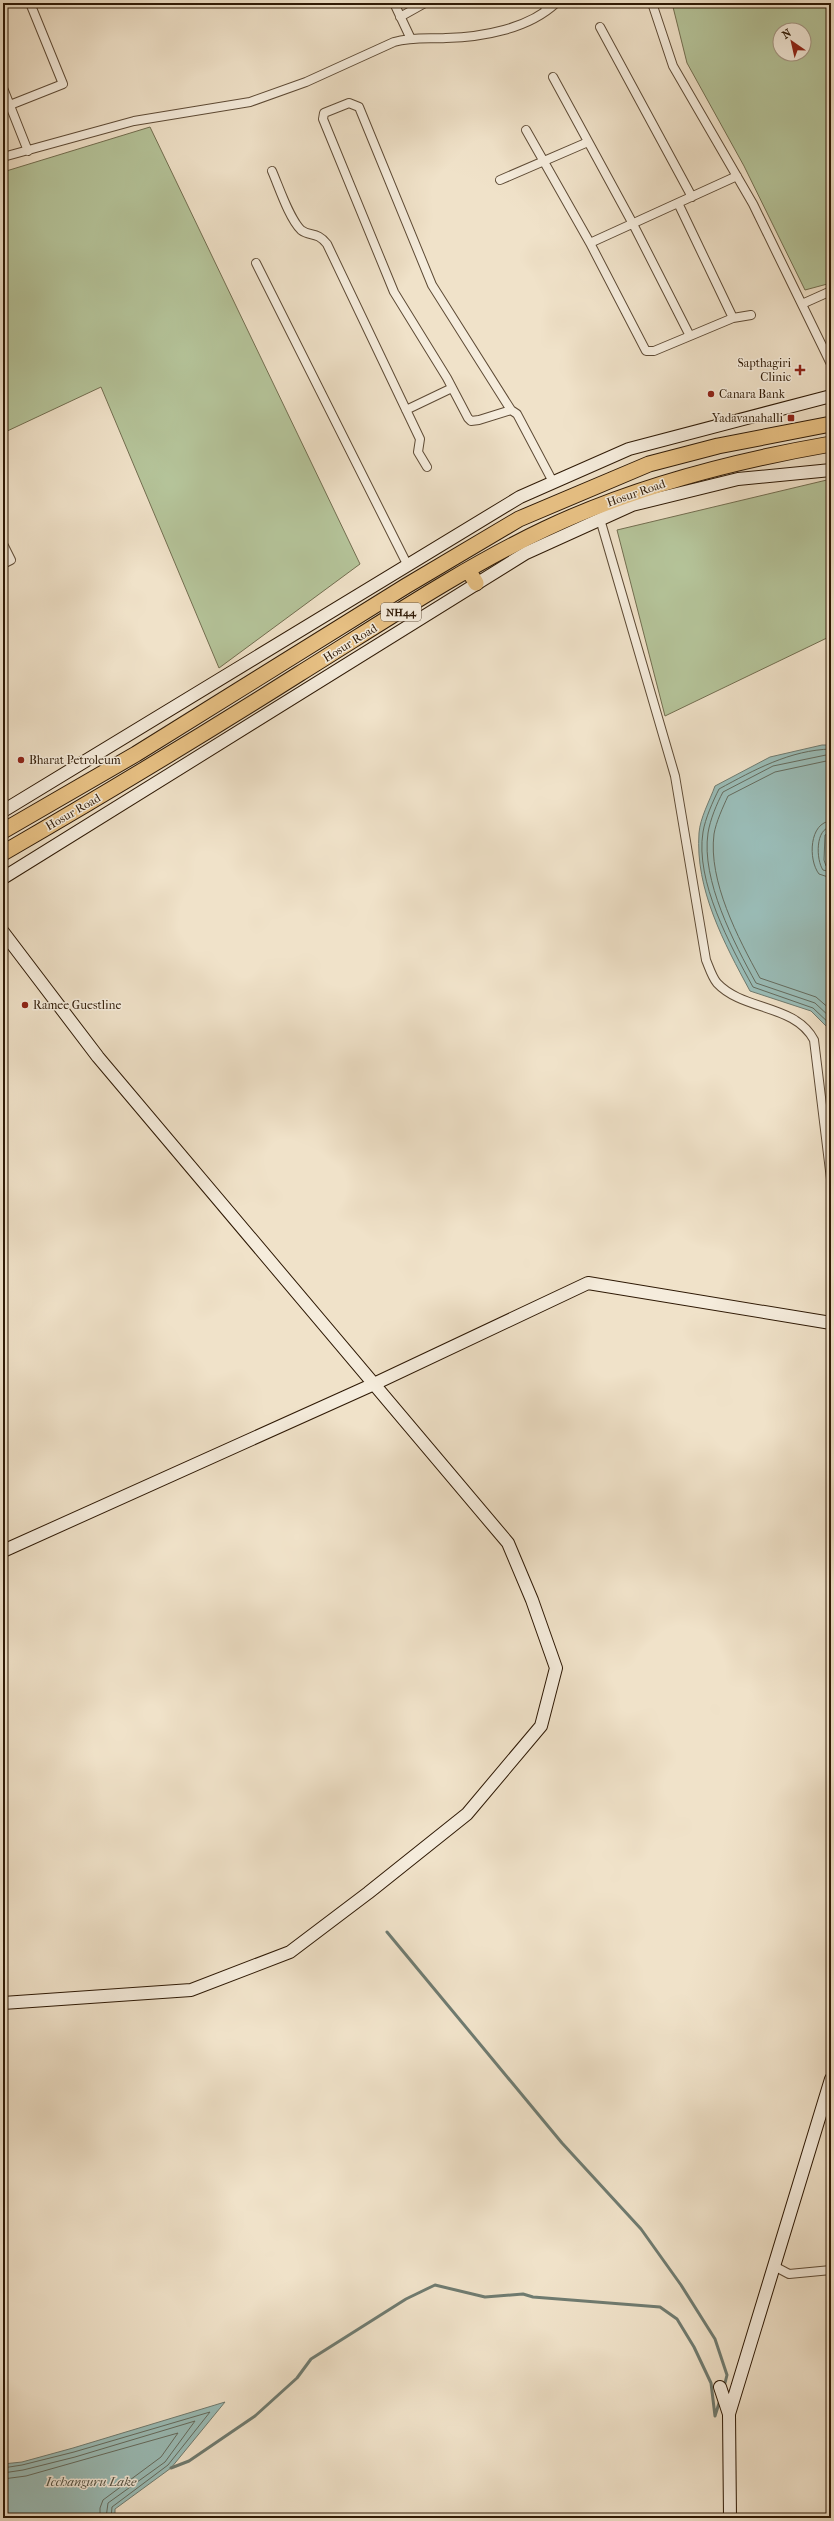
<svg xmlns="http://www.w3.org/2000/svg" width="834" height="2521" viewBox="0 0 834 2521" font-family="'IM FELL French Canon',serif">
  <rect width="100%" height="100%" fill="#f0e2c9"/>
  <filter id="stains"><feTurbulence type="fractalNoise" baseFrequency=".005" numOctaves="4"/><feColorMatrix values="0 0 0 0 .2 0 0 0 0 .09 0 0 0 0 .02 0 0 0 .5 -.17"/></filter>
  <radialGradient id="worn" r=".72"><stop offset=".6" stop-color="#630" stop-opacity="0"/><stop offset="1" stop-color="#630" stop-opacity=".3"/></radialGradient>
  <path fill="#b5c49a" stroke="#726e50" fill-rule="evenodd" d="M672 3H831V283L805 290 744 166 687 63ZM780 30H804V54H780Z
    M150 127 360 564 219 668 101 387 3 433V172Z
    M831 479V636L665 716 617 530Z"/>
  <path fill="#9abdb8" stroke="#6f7b70" d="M822 745H831V835L829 836 828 860 831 867V1031L811 1011 750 991C724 943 695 889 699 833 700 818 710 800 715 786L770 757Z
    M225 2402 171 2468 115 2509V2518H3V2464L22 2462 73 2448Z"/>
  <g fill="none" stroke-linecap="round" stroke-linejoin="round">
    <path stroke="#646b5e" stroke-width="1" d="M831 749C790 750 754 770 719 789 713 801 705 819 703 832 695 881 730 945 753 987L813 1008 831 1025
      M831 754 773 766 723 792C717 803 710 820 708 833 701 880 734 943 756 983L815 1003 831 1018
      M831 760 775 772 728 796C723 807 716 822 714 834 708 881 738 938 760 978L816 997 831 1010
      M831 821C809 822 808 860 819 874L831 878
      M831 827C815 828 816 860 823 870L831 872
      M831 832 825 835 824 860 826 866 831 867
      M3 2468 22 2465 74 2452 210 2412 168 2465 112 2507 111 2518
      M3 2473 23 2470 75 2457 195 2421 165 2462 108 2503 106 2518
      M3 2479 26 2476 178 2433 161 2457 103 2500 100 2508V2518"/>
    <path stroke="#6f7b70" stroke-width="3" d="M387 1932 562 2143 641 2229 681 2285 715 2339 727 2375 724 2387
      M171 2468 189 2461 255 2416 297 2378 311 2359 406 2299 435 2285 485 2297 523 2294 533 2297 660 2307 677 2319 694 2347 711 2383 715 2416 720 2400"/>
    <defs>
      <path id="street" d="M394 3 410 37
        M543 3 547 10
        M652 3 673 66 753 204 831 364
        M400 17 425 3
        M600 27 692 197
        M553 77 633 224 690 336 733 318 751 315
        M3 88 28 151
        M10 105 63 84 30 3
        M526 130 590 243
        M3 157 134 121 250 102 306 82 394 42C412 37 428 39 446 38 483 37 528 29 556 3
        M272 171C279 187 289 218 301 230 310 237 317 231 327 244L420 439 418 452 427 467
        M500 180 588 142
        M678 203 733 318
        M256 263 407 564
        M802 304 831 291
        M690 336 654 351H646L590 243 737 176
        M406 410 452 388
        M511 410 479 420 471 421 468 418 447 378 394 292 323 119 324 113 349 103 359 107 432 285 511 410 517 414 553 482
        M600 519 675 776 706 960C709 967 712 977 717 983 743 1011 795 1004 814 1040L831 1179
        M3 544 11 560 3 564
        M774 2266 789 2274 831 2270"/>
      <path id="secondary" d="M3 811 520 497 629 449 831 396
        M3 878 526 553 632 505 738 479 831 470
        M3 932 98 1057 508 1543 532 1600 556 1668 541 1726 467 1814 368 1893 290 1952 191 1990 3 2003
        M3 1551 374 1384 588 1283 831 1323
        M720 2387 729 2414
        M730 2518 729 2414 831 2079"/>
      <path id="highway" d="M469 571 476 583
        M3 831 136 754 406 586 519 519 649 464 718 446 831 424
        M3 853C103 795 201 736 299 674 378 625 461 569 545 529 635 486 733 461 831 444"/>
    </defs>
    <use href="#street" stroke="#5e4b36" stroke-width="10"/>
    <use href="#secondary" stroke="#2e1905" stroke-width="14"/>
    <use href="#highway" stroke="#2e1905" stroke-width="17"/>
    <use href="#street" stroke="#f5ecdc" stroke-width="8"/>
    <use href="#secondary" stroke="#f5ecdc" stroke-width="12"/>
    <use href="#highway" stroke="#e8c184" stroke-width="15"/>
  </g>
  <g fill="#8f2418" stroke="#f5ecdc" stroke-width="1.5">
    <path d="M798 364h4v4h4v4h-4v4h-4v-4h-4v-4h4z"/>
    <circle cx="711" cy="394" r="4"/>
    <rect x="787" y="414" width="8" height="8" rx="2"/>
    <circle cx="21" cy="760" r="4"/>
    <circle cx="25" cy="1005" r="4"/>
  </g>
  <g text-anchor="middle" stroke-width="3" stroke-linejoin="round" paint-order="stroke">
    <rect fill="#f5ecdc" stroke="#6a5846" stroke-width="1" x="381" y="603" width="40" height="18" rx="3"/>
    <g font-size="11" font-weight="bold" fill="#2e1905">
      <text x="401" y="616">NH44</text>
    </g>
    <g font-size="12" fill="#2e1905" stroke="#f5ecdc" text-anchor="start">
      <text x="791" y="367" text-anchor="end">Sapthagiri<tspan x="791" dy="14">Clinic</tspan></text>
      <text x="719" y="398">Canara Bank</text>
      <text x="783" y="422" text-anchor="end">Yadavanahalli</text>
      <text x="29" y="764">Bharat Petroleum</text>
      <text x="33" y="1009">Ramee Guestline</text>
    </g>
    <g font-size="12" fill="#2e1905" stroke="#f5ecdc">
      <text transform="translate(636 493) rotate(-19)" y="4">Hosur Road</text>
      <text transform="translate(350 643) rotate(-32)" y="4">Hosur Road</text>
      <text transform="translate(73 812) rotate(-30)" y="4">Hosur Road</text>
    </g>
    <g font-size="13" font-style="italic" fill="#545244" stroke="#f5ecdc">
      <text x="91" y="2486">Icchanguru Lake</text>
    </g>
  </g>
  <rect width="834" height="2521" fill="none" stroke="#f0e2c9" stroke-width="16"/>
  <rect x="4" y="4" width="826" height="2513" fill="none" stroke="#2e1905" stroke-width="2"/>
  <rect x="8" y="8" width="818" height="2505" fill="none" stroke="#2e1905"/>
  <g transform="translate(792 42) rotate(326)"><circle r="19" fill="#f5ecdc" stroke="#a59886"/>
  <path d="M0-3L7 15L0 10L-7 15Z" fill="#8f2418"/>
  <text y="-6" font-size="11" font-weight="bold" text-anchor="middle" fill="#2e1905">N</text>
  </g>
  <rect width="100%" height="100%" filter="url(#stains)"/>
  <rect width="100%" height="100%" fill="url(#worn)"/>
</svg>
